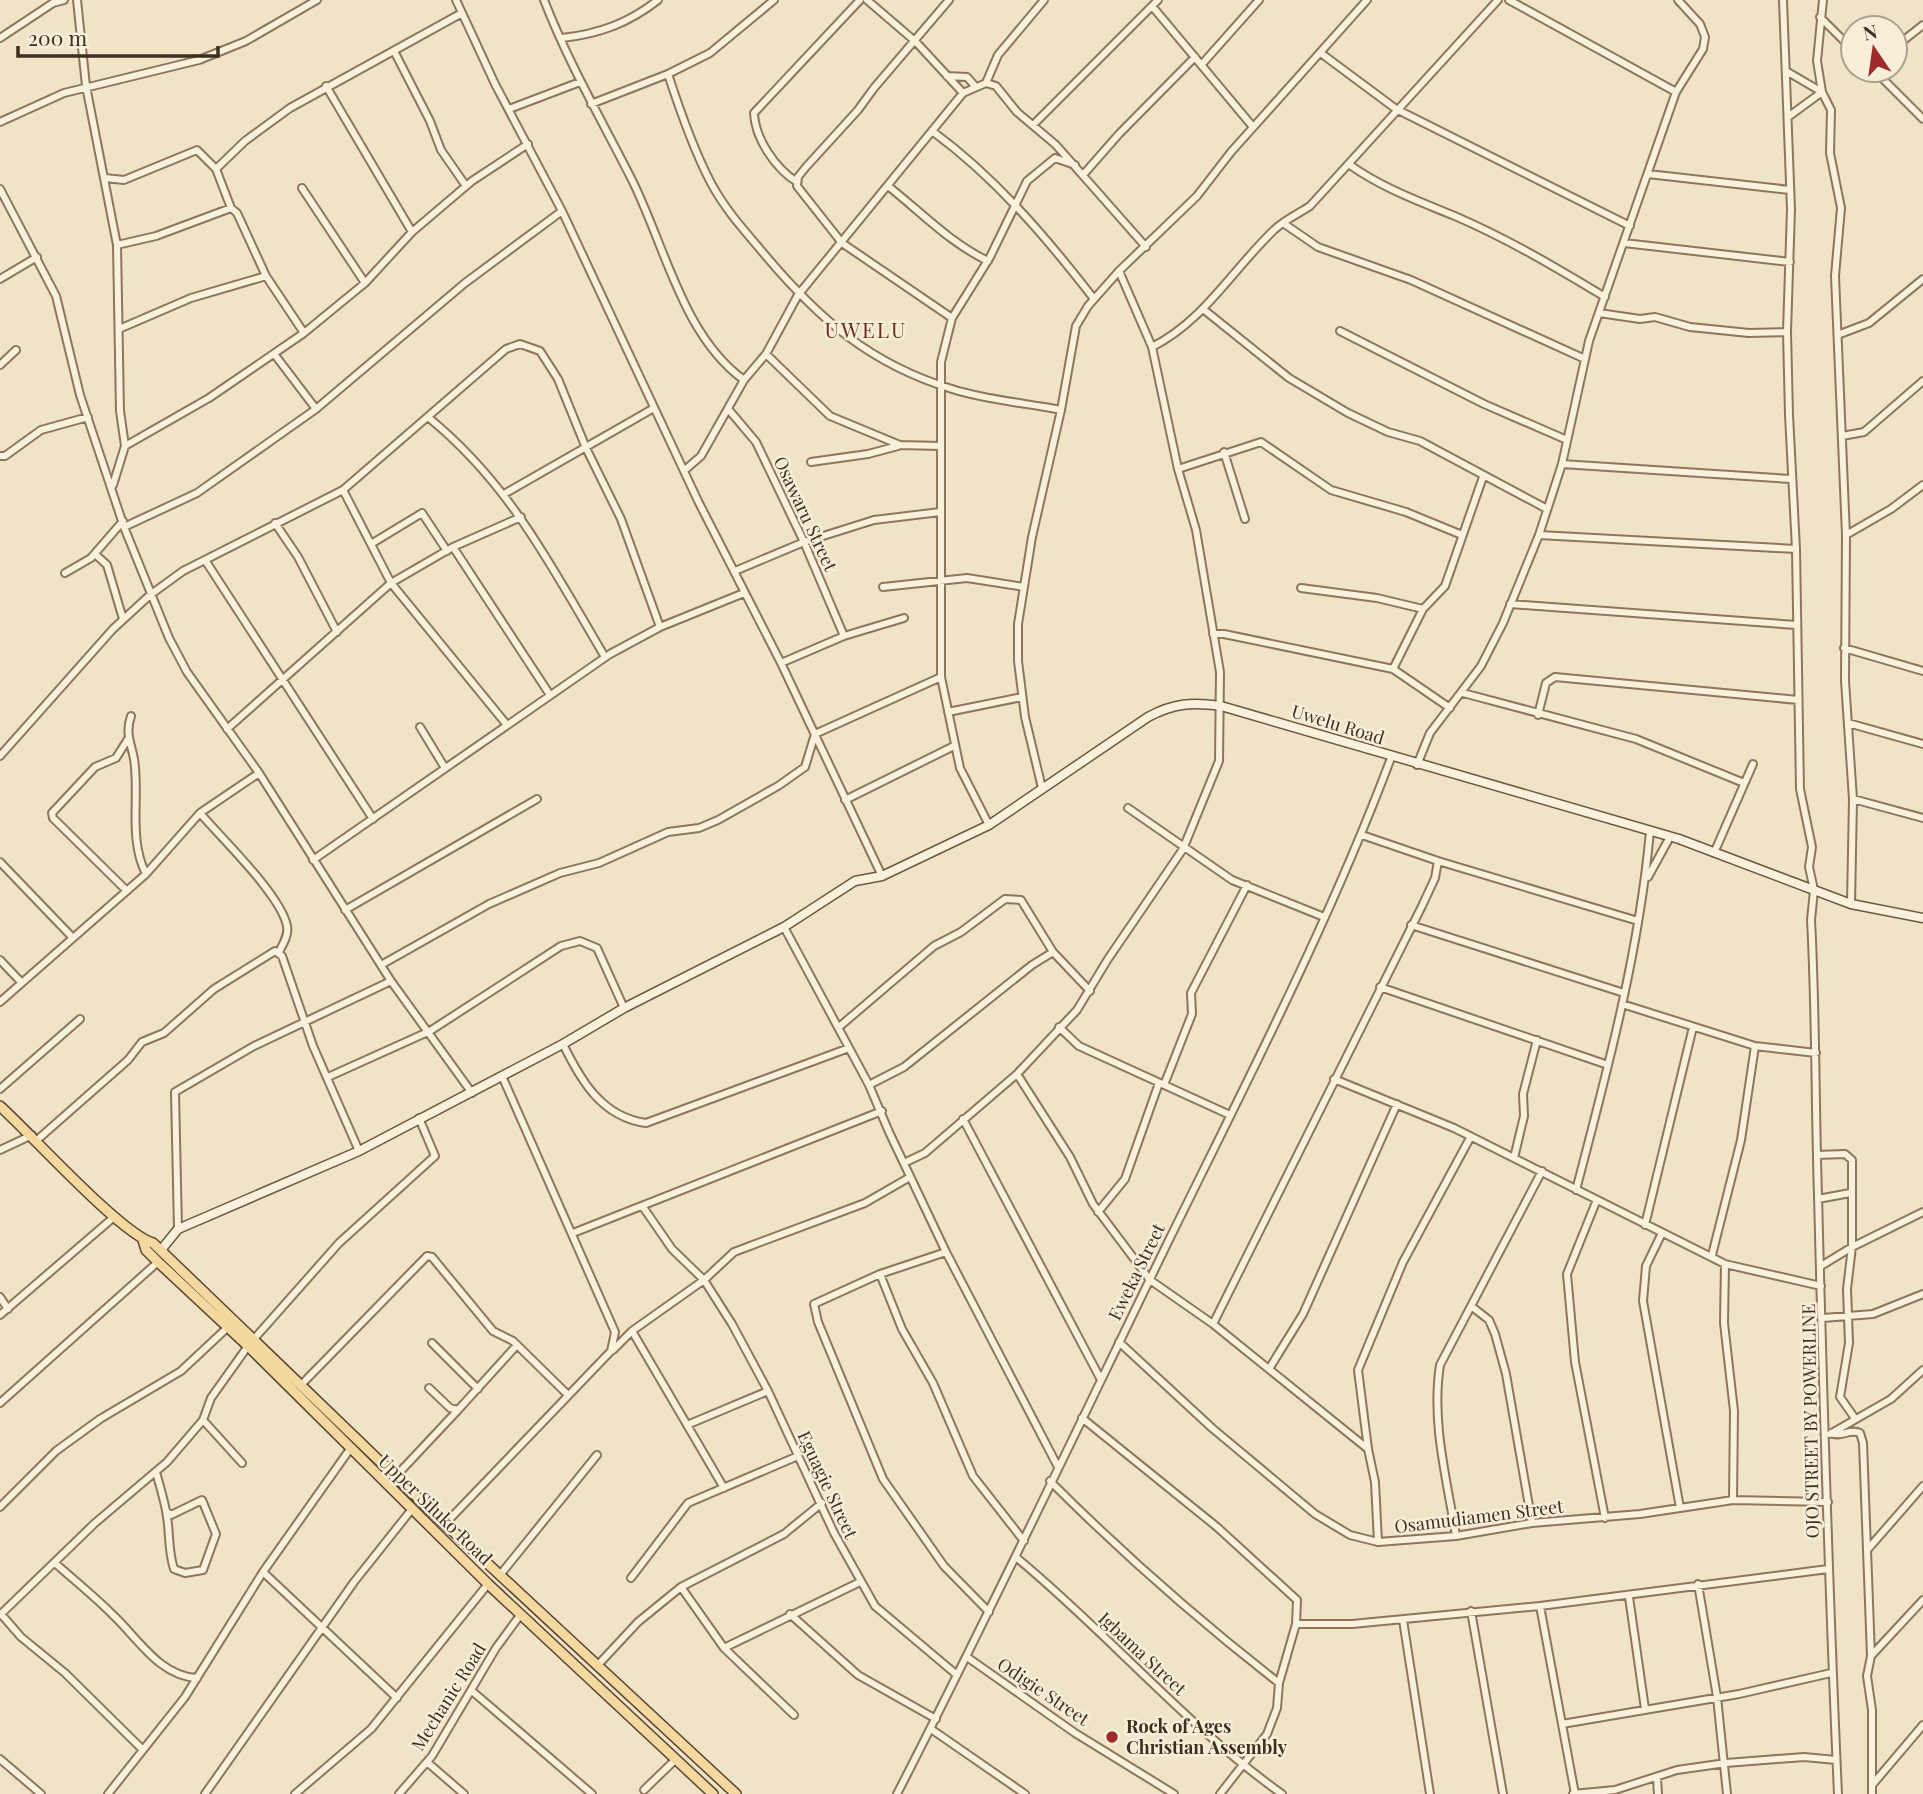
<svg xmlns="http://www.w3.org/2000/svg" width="1923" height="1794" viewBox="0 0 1923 1794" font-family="'Playfair Display',serif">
  <rect width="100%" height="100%" fill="#f0e4c8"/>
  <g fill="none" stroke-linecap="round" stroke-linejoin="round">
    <defs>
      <path id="street" d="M77 0 86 86 117 245 120 411 125 446 113 485
        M456 0 495 84 562 211 698 501 781 663 882 876
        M544 0C568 62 601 119 631 178 665 245 682 335 744 380
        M867 0 916 42 963 93
        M949 0 874 88 858 110 806 167 798 177 797 186 842 243 952 318
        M1509 0 1676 92
        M1783 0 1791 209 1787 332 1789 415 1796 549 1800 789 1812 847 1809 867 1814 890 1811 920C1816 1011 1815 1103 1818 1195 1823 1395 1829 1595 1838 1794
        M1823 0 1817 61 1822 92 1831 110 1830 153 1841 208 1835 276 1846 535 1845 681 1853 799 1851 904
        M1152 6 1253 127
        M1820 17 1853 50
        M0 38 53 3 64 0
        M562 38C599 34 629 23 658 0
        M1895 47 1923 25
        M394 51 430 121 441 150 466 186
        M1322 54 1396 109 1630 226
        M1203 63 1259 0
        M1874 70 1923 119
        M1786 71 1822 92 1788 117
        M668 74 710 53 774 0
        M947 76 967 77 975 86
        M986 83 996 86 1017 112 1056 145 1146 247
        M326 86 412 232
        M591 104 668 74C680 111 693 149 711 183 726 211 745 231 765 255 819 319 870 364 952 389 986 400 1026 403 1061 410
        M509 109 580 82
        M0 122 64 93 199 60 246 41 317 0
        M1033 125 1158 0
        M932 131C995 177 1046 237 1094 299
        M1350 165C1384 189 1419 201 1457 217 1508 239 1557 268 1605 297
        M1648 174 1790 190
        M1083 175 1119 134 1195 57
        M105 178 124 180 197 150 216 169
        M797 182C776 169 755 139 754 113L860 0
        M888 186C921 212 950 243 988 261
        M302 188 365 283
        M0 189 56 296 80 395 124 527 169 638 187 672 259 773 391 981 472 1093
        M1283 223 1318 247 1411 280 1585 359
        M1624 243 1790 262
        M117 245 156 236 231 208
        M1119 271 1152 347
        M0 279 37 257
        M1203 309 1289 378 1348 413 1388 432 1420 441 1547 509
        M1599 313 1640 319 1655 317 1690 327 1749 333 1787 332
        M119 329 191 298 266 276
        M1340 331 1484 404 1567 440
        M304 333 266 276 237 213 231 208 216 169 245 141 290 108 462 13
        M1840 334 1869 323 1923 279
        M766 354 830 416 900 445 941 446
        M275 355 316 409
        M0 365 16 350
        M729 410 756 442 804 542 844 636
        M429 418C511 485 552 568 605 657
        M1842 436 1864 432 1923 381
        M125 446 209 398 304 333 365 283 412 232 472 181 528 144
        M1224 452 1245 519
        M0 456H5L41 430 88 417
        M811 462 868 454 898 446
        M1562 464 1791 479
        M686 469 701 456 744 380 766 354 798 295 963 93 986 83 998 55 1044 0
        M1178 469 1261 442 1331 490 1406 512 1462 535
        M343 490 391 583 507 725
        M504 494 654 408
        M275 523 298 557 337 632
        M124 527 197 493 316 409 465 283 562 211
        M1539 535 1796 549
        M1846 535 1891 509 1923 485
        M371 544 422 513 447 551
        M453 547 550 695
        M95 554 107 565 123 619
        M205 560 373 819
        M735 571 804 542 874 520 940 512
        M65 573 91 558 123 521
        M883 587 967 578 1024 587
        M1301 588 1377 598 1423 609
        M1510 604 1796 625
        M1213 634H1224L1393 669 1450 708
        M1844 648 1923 671
        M781 663 844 636 904 618
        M1393 669 1423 609 1445 586 1483 477
        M1463 693 1636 739 1744 783
        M948 712 1022 697
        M1538 715 1546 683 1555 677 1798 700
        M131 716C125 733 131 743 134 759 140 796 128 839 146 874
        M1848 723 1923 744
        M420 727 445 768
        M227 729 391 583 453 547 521 517
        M0 756 113 629 150 595 183 571 343 490 506 349 520 344 540 351 558 379 586 448 621 519 660 627
        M1417 765 1430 733 1481 666 1503 623 1539 535 1562 464 1589 341 1676 92 1703 49 1705 37 1700 24 1678 0
        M1042 788 1025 717 1018 661V624L1032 537 1061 410 1076 326 1088 306 1119 271 1197 196 1231 152 1367 0
        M1853 799 1923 818
        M845 800 954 746
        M1128 808 1232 880 1324 917
        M200 813C222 839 281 895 287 926 289 935 283 944 279 952
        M989 825 960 768 941 677V362L952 318 990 257 1027 181 1055 158 1075 165
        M1362 835 1438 861
        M1714 853 1753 764
        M313 860 610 654 660 627 744 593
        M0 862 73 938
        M1648 877 1670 837
        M127 891 53 818 52 813 95 767 116 758 128 739
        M345 910 537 799
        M1411 925 1624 993
        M784 927 869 1085 889 1132 946 1252 1058 1467
        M0 960 21 982
        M381 965 489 904 560 873 599 863 668 832 699 828 718 820 778 786 805 767 815 734 941 677
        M1380 987 1608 1065
        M0 1002 146 874 200 813 259 773
        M1622 1004 1755 1046 1816 1053
        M839 1027 934 946 961 932 1005 899 1021 900 1053 952 1090 991
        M1059 1027 1079 1046 1230 1115
        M563 1044C581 1081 602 1117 646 1123L849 1048
        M1017 1074 1070 1157 1093 1204 1150 1280 1213 1324 1368 1449 1375 1482 1378 1542
        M328 1077 430 1031 561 946 580 941 597 948 624 1008
        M1334 1079 1454 1128 1725 1264 1821 1286
        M869 1085 904 1067 1032 965 1053 952
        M1164 1085 1192 1014 1191 993 1247 885
        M0 1089 80 1019
        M963 1119 1100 1378
        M37 1140 128 1060 142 1042 164 1033 214 989 275 951 282 956 313 1046 359 1151
        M0 1150 32 1135
        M1817 1155 1845 1154 1852 1160V1247L1847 1289 1849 1343 1840 1397 1854 1417
        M1514 1158 1524 1116 1523 1094 1537 1040
        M904 1163 925 1153 1017 1074 1077 1010 1108 959 1183 849 1219 761 1220 672 1196 530 1178 469 1152 347C1204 321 1232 270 1274 230 1284 220 1298 214 1310 206L1498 0
        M1576 1190C1607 1072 1639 953 1650 831
        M1818 1199 1850 1193
        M1596 1202 1567 1274 1575 1362 1605 1518
        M643 1207 672 1249 704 1280 732 1324 768 1391 834 1533 875 1606 957 1675
        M1098 1212 1125 1179 1159 1083
        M1645 1225 1693 1027
        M178 1229 175 1092 254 1046 391 981
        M573 1233 882 1111
        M1662 1233 1646 1266 1643 1301 1680 1508
        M946 1252 880 1274 814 1304 818 1322 883 1479 944 1566 989 1612
        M1712 1255 1741 1140 1755 1046
        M1725 1264 1724 1323 1734 1411 1733 1500
        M1821 1266 1852 1247 1923 1212
        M880 1274 902 1329 933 1383 973 1476 1024 1541
        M0 1297 8 1309
        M1471 1306 1489 1320 1495 1334 1506 1374 1532 1523
        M0 1315 114 1217
        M1823 1318 1873 1314 1923 1294
        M1213 1324 1422 906 1435 878 1438 861 1638 921
        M632 1331 724 1488
        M254 1339 339 1243 435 1156 419 1118
        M1119 1342 1212 1428 1315 1514 1350 1535 1378 1542 1456 1536 1532 1523 1640 1514 1733 1500 1828 1502
        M432 1343 478 1389
        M613 1350 632 1331 704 1280 734 1252 865 1203 910 1177
        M1269 1369 1303 1314 1397 1104
        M300 1386 427 1256 432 1257 493 1331 513 1341 567 1394
        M429 1388 450 1408 458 1410 517 1345
        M0 1403 158 1262
        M1082 1418 1217 1527 1297 1600 1296 1624 1279 1683 1277 1708 1267 1734 1220 1794
        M203 1420 242 1463
        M687 1425 768 1391
        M1831 1433C1841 1438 1850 1428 1860 1433L1863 1443 1871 1656 1867 1676 1872 1710V1794
        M1830 1434 1891 1399 1923 1370
        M1368 1449 1358 1370 1403 1262 1470 1138
        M156 1472C160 1487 165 1502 167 1517 170 1535 168 1551 174 1569L185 1573 203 1570 216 1534 202 1500 171 1515 166 1511
        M396 1476 458 1410
        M1050 1481C1123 1554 1198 1620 1279 1683
        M0 1507 56 1451 100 1419 181 1371 228 1327
        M445 1524 611 1351 615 1332 502 1076
        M1456 1536C1447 1480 1431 1422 1440 1365L1542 1171
        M1868 1549 1923 1486
        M1017 1558C1108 1633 1185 1725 1282 1794
        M55 1563C74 1580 94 1596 112 1614 138 1638 159 1676 197 1678
        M263 1572 397 1698
        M500 1575 597 1455
        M631 1578 688 1503 798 1456
        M1698 1584 1717 1697 1727 1794
        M681 1587 724 1648 794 1715
        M1629 1597 1645 1709
        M1540 1606 1575 1794
        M1471 1611 1503 1794
        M1 1614 21 1637 65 1673 143 1750
        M790 1614 858 1675 936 1719
        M0 1615 95 1523 167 1462 203 1420 211 1398 248 1346
        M1403 1620 1430 1794
        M1296 1624H1352L1540 1606 1828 1569
        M724 1648 860 1582
        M1871 1656 1923 1600
        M967 1657 1075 1733 1174 1794
        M597 1666 638 1622 681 1587 784 1534 822 1503
        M472 1691 592 1794
        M1562 1724 1739 1694 1831 1673
        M931 1729 1025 1794
        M0 1759 41 1794
        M427 1762 464 1794
        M1657 1778 1658 1794
        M1873 1784 1923 1725
        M644 1790 676 1759
        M108 1794 185 1697 263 1572 350 1449
        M205 1794 354 1582 412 1509
        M295 1794 371 1729 488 1584
        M399 1794 432 1756 496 1648 521 1614
        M897 1794C991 1611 1079 1425 1169 1240 1247 1081 1329 923 1391 758
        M1573 1794 1615 1790 1677 1770 1726 1763 1804 1757 1836 1760"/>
      <path id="secondary" d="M161 1250 178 1229 359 1151 563 1044 624 1008 784 927 855 881 882 876 989 825 1148 717C1174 703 1192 702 1221 706L1679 839 1851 904 1923 918"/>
      <path id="primary" d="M0 1106C31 1134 121 1234 153 1243L445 1524 736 1794
        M143 1240 146 1250 158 1262 248 1346 488 1584 713 1794"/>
    </defs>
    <use href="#street" stroke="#8d765c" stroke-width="10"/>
    <use href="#secondary" stroke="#6f573f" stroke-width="11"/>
    <use href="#primary" stroke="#5b4430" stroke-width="12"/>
    <use href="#street" stroke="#faf1dc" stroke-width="6"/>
    <use href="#secondary" stroke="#faf1dc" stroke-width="8"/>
    <use href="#primary" stroke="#f3d9a0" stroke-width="9"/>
  </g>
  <circle fill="#9e2a2b" stroke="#f7eed8" stroke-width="2.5" cx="1112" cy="1737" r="7"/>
  <g text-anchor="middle" stroke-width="5" stroke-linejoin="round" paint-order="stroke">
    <g font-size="18" fill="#3d2e20" stroke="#f7eed8">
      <text transform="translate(805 514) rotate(65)" y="6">Osawaru Street</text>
      <text transform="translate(1338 725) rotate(17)" y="6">Uwelu Road</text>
      <text transform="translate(1137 1272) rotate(-64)" y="6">Eweka Street</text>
      <text transform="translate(1811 1421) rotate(-91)" y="6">OJO STREET BY POWERLINE</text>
      <text transform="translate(827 1485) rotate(65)" y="6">Eguagie Street</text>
      <text transform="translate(435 1510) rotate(44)" y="6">Upper Siluko Road</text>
      <text transform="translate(1479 1517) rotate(-7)" y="6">Osamudiamen Street</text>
      <text transform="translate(1142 1654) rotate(43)" y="6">Igbama Street</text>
      <text transform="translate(1043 1692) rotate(34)" y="6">Odigie Street</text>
      <text transform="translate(449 1697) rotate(-58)" y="6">Mechanic Road</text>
    </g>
    <g font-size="18" font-weight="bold" fill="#3d2e20" stroke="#f7eed8" text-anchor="start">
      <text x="1126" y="1733">Rock of Ages<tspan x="1126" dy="21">Christian Assembly</tspan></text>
    </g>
    <g font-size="21" letter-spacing="2" fill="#6b2e1e" stroke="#f7eed8">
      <text x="866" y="338">UWELU</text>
    </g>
  </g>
  <g transform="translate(1874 49) rotate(347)"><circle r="33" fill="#f7eed8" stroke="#ada18e" stroke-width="2"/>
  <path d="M0-5L12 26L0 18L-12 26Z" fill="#9e2a2b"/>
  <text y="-10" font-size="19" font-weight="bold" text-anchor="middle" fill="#3d2e20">N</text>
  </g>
  <path d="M18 46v10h200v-10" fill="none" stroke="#3d2e20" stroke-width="3.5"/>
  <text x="28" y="46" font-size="21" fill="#3d2e20" stroke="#f7eed8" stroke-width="5" paint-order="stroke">200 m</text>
</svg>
